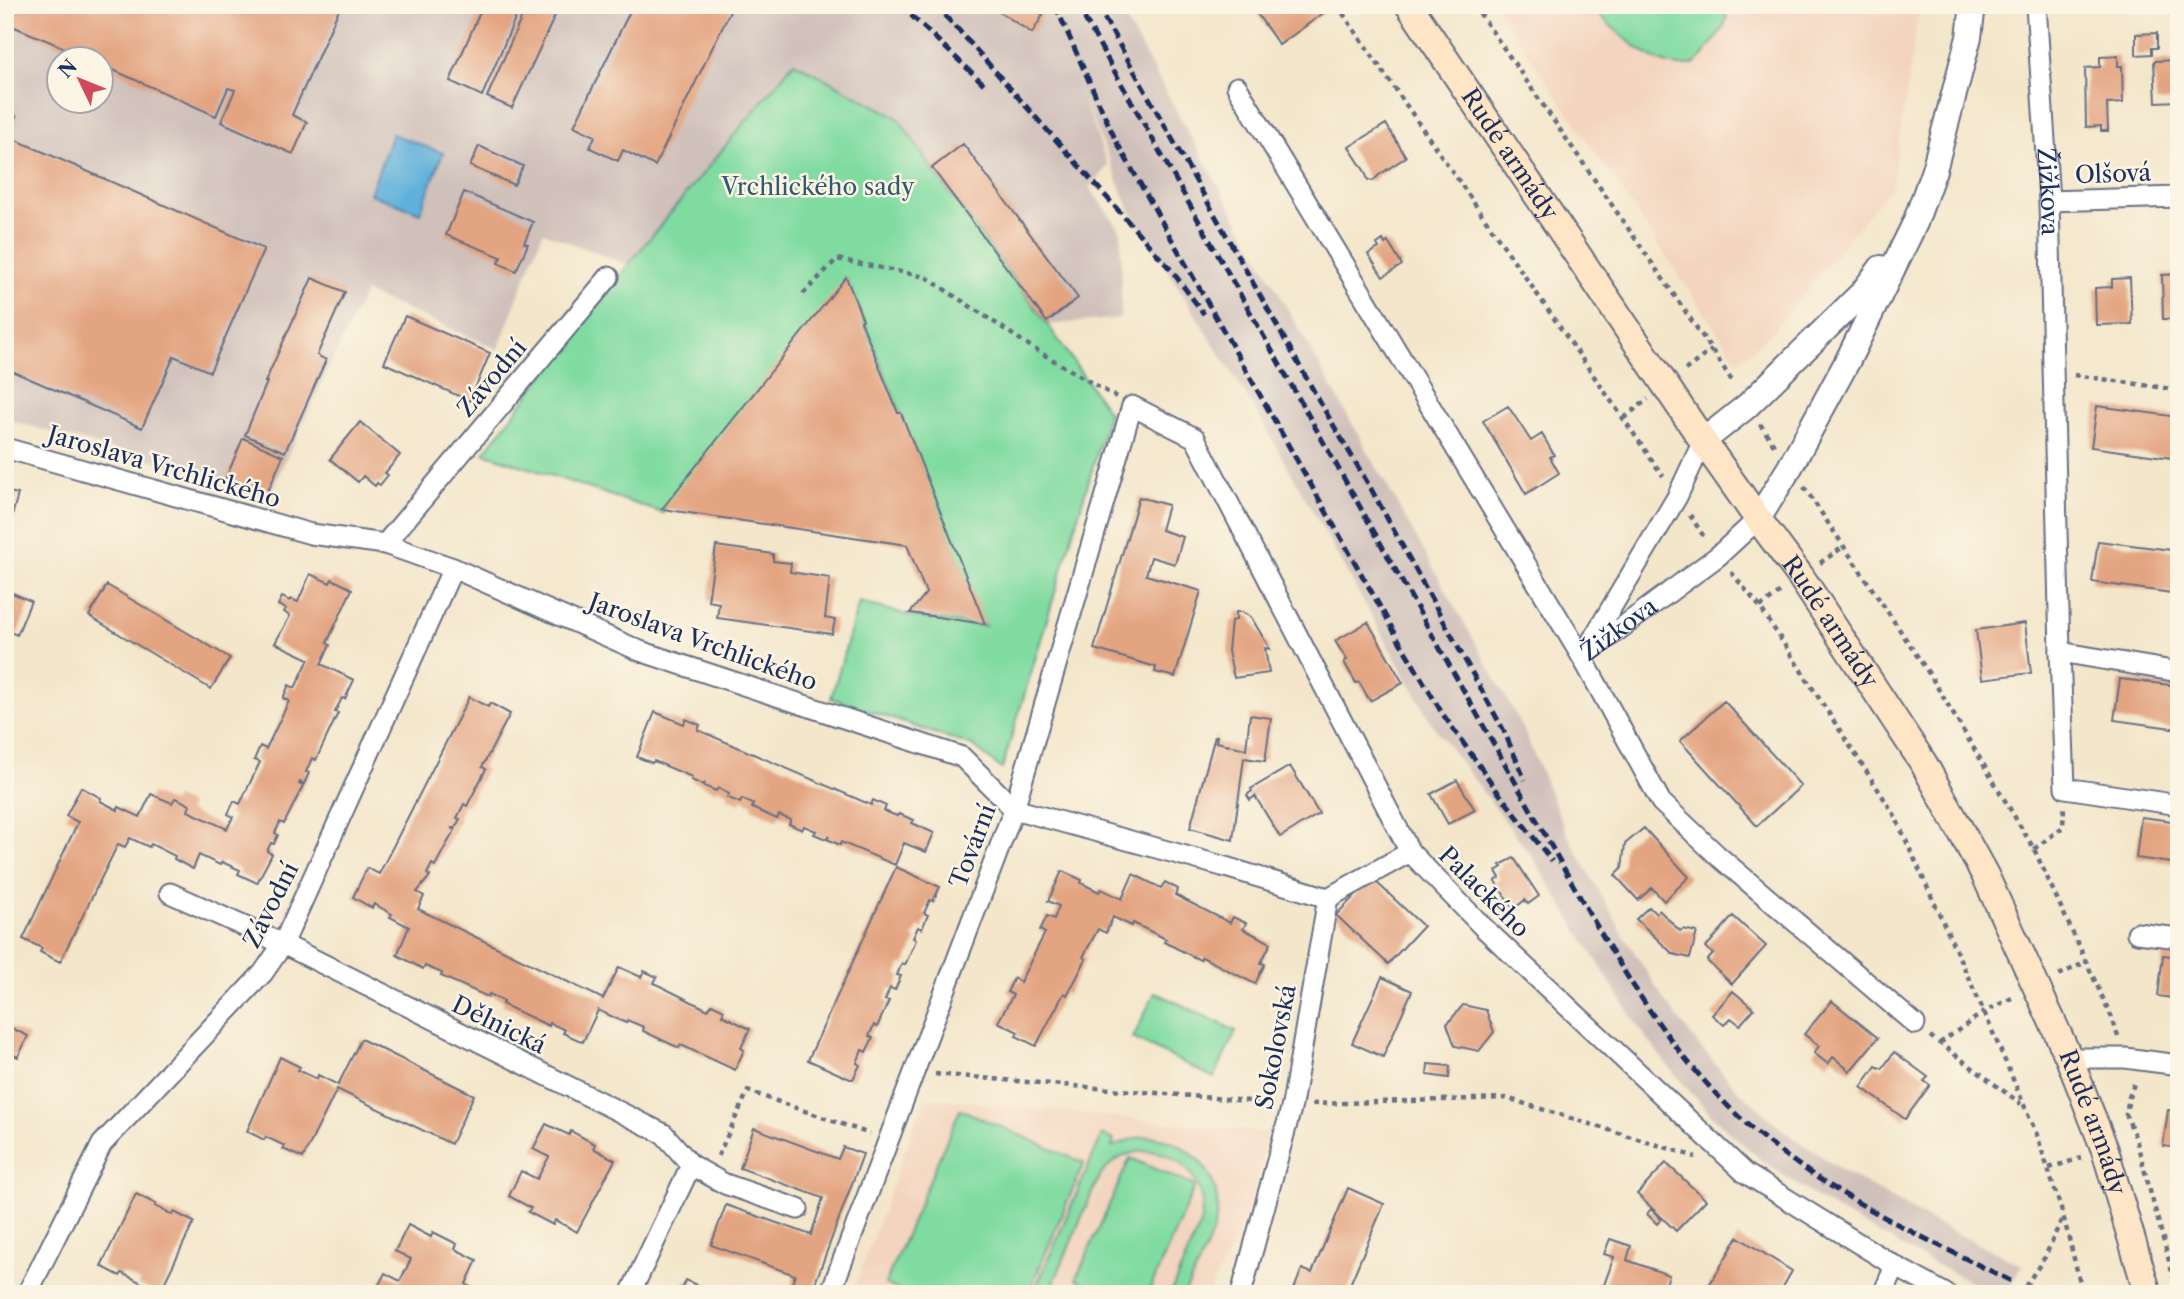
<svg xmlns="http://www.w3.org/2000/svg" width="2184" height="1299" viewBox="0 0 2184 1299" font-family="'Libre Caslon Text',serif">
  <rect width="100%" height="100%" fill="#fcf5e5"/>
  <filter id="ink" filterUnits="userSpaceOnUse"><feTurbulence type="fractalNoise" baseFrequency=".0143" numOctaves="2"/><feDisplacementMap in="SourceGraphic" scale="14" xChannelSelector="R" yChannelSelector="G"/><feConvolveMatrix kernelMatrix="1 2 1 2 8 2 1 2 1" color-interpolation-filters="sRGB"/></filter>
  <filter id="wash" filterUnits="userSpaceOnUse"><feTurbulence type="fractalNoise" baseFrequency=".00686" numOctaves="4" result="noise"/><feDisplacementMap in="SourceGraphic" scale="28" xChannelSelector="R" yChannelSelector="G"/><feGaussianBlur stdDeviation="1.57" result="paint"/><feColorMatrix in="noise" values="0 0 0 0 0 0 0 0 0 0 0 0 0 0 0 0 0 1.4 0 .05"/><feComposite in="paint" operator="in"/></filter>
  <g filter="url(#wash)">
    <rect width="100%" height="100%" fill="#f3e6ca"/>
    <path fill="#f3d4be" d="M1495 5H1920L1892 185 1770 334 1738 362Z
      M925 1097 1268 1133 1247 1214 1208 1294H852Z"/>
    <path fill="#cfc0ba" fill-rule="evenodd" d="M5 5H1117L1522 726 1567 834 1624 936 1665 1001 1700 1047 1738 1090 1784 1131 1843 1171 1933 1222 2022 1265 2006 1294H1996L1915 1254 1823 1202 1761 1160 1712 1116 1671 1070 1635 1022 1531 855 1434 727 1259 416 1130 210 1079 87 1108 166 1089 187 1121 231V318L1048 325 933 170 898 118 794 63 628 265 543 232 498 349 365 292 267 499 226 481 5 419ZM60 60H102V102H60Z"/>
    <path fill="#80dba1" stroke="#4e8580" stroke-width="2" d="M1588 5H1725C1730 21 1721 33 1711 44 1706 51 1700 61 1693 64 1657 77 1614 27 1588 5Z
      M794 62 898 118 933 170 1048 325 1109 413 1002 769 973 746 831 698 859 602 911 616 985 626 847 280 663 513 484 453 628 265Z
      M1155 992 1236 1031 1214 1078 1133 1038Z
      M960 1109 1084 1163 1028 1294H907L885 1284Z
      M1102 1135 1114 1140 1112 1147C1122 1143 1131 1138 1143 1137 1183 1134 1222 1172 1217 1213 1214 1239 1195 1270 1184 1294H1170L1199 1227C1218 1168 1147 1124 1104 1171 1095 1181 1091 1197 1085 1209 1073 1238 1061 1266 1049 1294H1033Z
      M1130 1158 1195 1186 1148 1294H1109L1076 1279Z"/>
    <path fill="#5fb0da" stroke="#3d709c" stroke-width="2" d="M392 134 443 153 420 213 370 194Z"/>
    <g id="blocks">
      <path fill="#e3a481" d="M5 5H341L292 115 307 122 293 154 221 122 235 90 228 88 216 116 102 65V60H87L89 58 5 23Z
        M483 5H521L482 96 450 81Z
        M527 5H560L512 108 487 97Z
        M633 5H733L655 166 623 150 618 161 590 148 595 136 574 126Z
        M989 5H1028L1043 15 1032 33Z
        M1251 5H1321L1325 12 1279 45Z
        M2157 33V48H2152V54L2136 55V34Z
        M2118 56V66H2122L2123 103 2107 104 2108 131H2101V126L2086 127 2085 68 2100 67V57Z
        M2179 60V101L2156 102 2154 61Z
        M5 111 16 116 7 136 264 249 210 372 174 356 142 428 5 368Z
        M1386 124 1406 157 1379 175 1373 181 1368 180 1365 172 1349 147Z
        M963 144 1078 298 1047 322 932 168Z
        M479 146 523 166 514 185 470 166Z
        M464 192 533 222 524 243 528 244 516 271 498 263 501 257 446 235Z
        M1383 240 1385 244 1388 242 1402 265 1383 277 1368 254 1379 248 1377 244Z
        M2179 274V319H2163L2162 275Z
        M846 277 863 320 861 321 898 413H901L985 624 910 613 926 593 907 545 662 509Z
        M312 278 345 292 317 355 326 360 285 452 245 435 267 382H265Z
        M2130 278 2132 324 2096 325 2095 288 2112 287V279Z
        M405 316 490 353 470 401 384 363Z
        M1508 406 1531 441 1542 434 1554 455 1550 457 1559 473 1526 494 1483 421Z
        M2097 406 2179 417V459L2091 447Z
        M360 422 400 455 385 473 388 475 380 485 377 483 375 486 363 476 358 482 330 459Z
        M243 438 283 456 266 496 226 478Z
        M5 491 18 494 12 516 5 515Z
        M1139 497 1168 505 1161 530 1183 537 1175 564 1151 557 1146 575 1201 591 1175 677 1155 672 1156 667 1094 649Z
        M2098 541 2179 551V594L2092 582Z
        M716 546 773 554V561L791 563 790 572 830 578 825 618 835 620 832 634 717 618 719 603 708 601Z
        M310 574 330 583 332 579 352 589 327 643 330 645 321 664 354 680 345 699 342 698 335 712 338 713 316 760 312 758 306 772 309 773 304 784 300 782 299 784 303 786 284 824 280 822 275 833 278 835 274 844 271 843 267 851 272 854 257 883 238 874 240 870 222 862 220 865 199 855 193 869 174 859 175 856 151 844 149 847 130 838 125 847 118 844 60 962 40 952 42 948 23 939 78 822 66 816 81 787 101 798 100 801 118 810 119 807 140 817 151 794 172 803 175 798 178 799 190 805 188 811 227 829 233 817 228 814 234 801 240 804 260 762 254 760 260 746 266 749 289 701 283 698 289 685 295 688 309 659 275 643 290 616 284 612 286 609 278 605 282 597 290 601 291 599 298 602Z
        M107 585 230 658 211 689 89 616Z
        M5 590 31 601 17 635 5 630Z
        M1236 612H1242L1251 617 1270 649 1265 648 1269 673 1234 678 1228 651 1231 621 1236 620Z
        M1368 622 1403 683 1370 701 1359 682 1356 683 1344 662 1347 660 1335 641Z
        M2025 623 2031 673 1982 679 1976 630Z
        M2120 679 2179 686V729L2114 720Z
        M469 697 488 707 490 703 510 714 482 767 486 769 467 806 464 804 457 818 460 819 455 828H451L455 830 445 847 435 866 432 864 427 874 430 876 417 892 424 896 418 909 603 999 619 967 641 977 644 971 657 977 654 983 708 1010 712 1004 724 1010 722 1015 750 1029 741 1048 744 1050 735 1070 681 1045 679 1048 643 1031 644 1027 627 1020 626 1023 598 1010 583 1042 563 1033 565 1030 550 1023 549 1026 502 1004 504 1001 489 994 488 997 441 976 442 973 425 966 423 969 397 955 409 927 390 917 392 914 374 904 372 908 353 897 367 868 379 874Z
        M1724 701 1801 786 1757 826 1680 741Z
        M655 712 684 724 686 719 700 725 698 730 871 805 873 800 886 806 884 811 897 816 899 814 914 820 912 823 934 833 926 852 904 843 895 865 841 842 840 845 827 839 829 836 826 839 814 834 816 831 804 826 802 830 789 824 791 820 779 815 777 819 752 808 753 804 742 799 740 803 727 797 729 794 718 788 716 791 704 786 705 783 703 785 691 780 692 777 654 761 652 763 637 757Z
        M1250 715 1271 718 1265 761 1244 758 1233 840 1190 828 1215 736H1217L1216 742 1246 749Z
        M1290 766 1319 814 1280 837 1255 796 1250 800 1247 795 1252 791 1251 789Z
        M1457 780 1475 810 1448 824 1431 794Z
        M2141 817 2179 822V864L2136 858Z
        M1644 828 1689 877 1664 901 1652 888 1638 900 1615 875 1622 868 1625 844Z
        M1514 858 1539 896 1528 904 1525 900 1516 907H1512L1495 881 1500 878 1496 871 1502 867 1500 865Z
        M896 867 940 887 933 901 930 900 924 913 928 915 922 929 918 927 913 938 916 940 905 965 902 963 897 975 901 976 895 990 890 988 885 1000 889 1001 877 1027 874 1025 869 1036 873 1038 866 1052 862 1050 857 1063 860 1065 853 1079H850L808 1060Z
        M1062 871 1082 880 1081 883 1099 892 1101 889 1122 899 1133 874 1161 888 1165 882 1178 889 1175 895 1230 923 1233 917 1246 923 1243 929 1271 943 1261 963 1265 964 1255 984 1202 957 1200 960 1164 942 1166 939 1133 923 1132 926 1113 917 1106 933 1098 929 1083 957 1086 959 1077 977 1067 995 1064 993 1036 1046 1016 1036 1018 1032 998 1022 1013 995 1007 992 1014 978 1020 982 1045 933 1040 930 1047 916 1054 919 1059 906 1048 901Z
        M1372 878 1423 926 1388 964 1336 915Z
        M1649 907 1656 914 1659 910 1680 931 1683 929 1697 932 1690 958 1673 954 1636 919Z
        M1733 916 1766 946 1732 984 1707 961 1713 954 1706 947Z
        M2163 955 2179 957V999L2158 996Z
        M1382 977 1412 991 1383 1057 1352 1043Z
        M1733 991 1754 1009 1740 1025 1731 1018 1724 1025 1712 1015Z
        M1832 1001 1878 1038 1850 1071 1833 1057 1828 1064 1814 1053 1819 1046 1804 1034Z
        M1463 1005 1486 1010 1494 1032 1479 1051 1455 1046 1447 1024Z
        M5 1025 28 1036 18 1057 14 1055 5 1073Z
        M361 1039 474 1095 451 1144 337 1089 303 1158 283 1149 285 1146 266 1137 264 1140 247 1131 280 1057 300 1067 298 1070 317 1079 318 1075 338 1085Z
        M1894 1052 1928 1077 1924 1081 1930 1085 1905 1119 1861 1087 1876 1066 1882 1069Z
        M1428 1064 1450 1066 1449 1078 1427 1075Z
        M2168 1110 2179 1111V1148L2163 1146Z
        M546 1124 569 1135 571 1131 595 1144 593 1148 615 1160 577 1232 555 1220 553 1225 528 1212 531 1208 509 1196 521 1171 537 1179 549 1157 533 1149Z
        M754 1128 838 1159 843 1147 863 1154 811 1294 791 1286 795 1275 711 1245 726 1205 811 1235 823 1198 740 1168Z
        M1666 1163 1706 1200 1676 1231 1637 1194Z
        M1348 1188 1384 1204 1346 1294H1292L1302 1269 1312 1273Z
        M136 1194 156 1204 155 1206 173 1215 174 1212 194 1222 159 1294 139 1285 140 1282 122 1273 120 1276 101 1266Z
        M1651 1209 1661 1219 1657 1224 1647 1214Z
        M408 1225 431 1237 433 1232 457 1244 455 1249 477 1260 466 1284 470 1287 467 1294H374L385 1273 400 1281 411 1259 395 1251Z
        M1738 1237 1792 1271 1779 1294H1720L1708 1287Z
        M1610 1239 1631 1246 1627 1260 1669 1275 1663 1294H1629L1604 1285 1614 1257 1604 1254Z
        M686 1280 714 1294H680Z"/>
    </g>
  </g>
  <g filter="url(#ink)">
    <use href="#blocks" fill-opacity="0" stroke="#676f84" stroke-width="2"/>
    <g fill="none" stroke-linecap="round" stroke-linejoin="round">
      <defs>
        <g id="minor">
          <path id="s1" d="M2036 5 2049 201 2060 652 2065 788 2179 805"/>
          <path d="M1237 87 1582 657 1661 802 1717 855 1915 1024"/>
          <path d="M2049 201 2179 197"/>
          <path id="s2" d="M1703 441 1677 497 1582 657 1718 556 1758 519"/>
          <path d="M5 448 311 534 385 544 453 568 640 651 962 757 1014 809 1222 866 1328 898"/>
          <path d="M385 544 609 277"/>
          <path d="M2060 652 2179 672"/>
          <path d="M170 893 283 944 664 1134 691 1165 725 1184 798 1209"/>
          <path d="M2137 933 2179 938"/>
          <path d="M2069 1058H2125L2179 1065"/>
          <path d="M27 1294 102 1144 263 973 283 944 453 568"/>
          <path d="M630 1294 691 1165"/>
          <path d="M830 1294 1014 809 1132 406 1195 438 1410 852 1484 928 1745 1173 1895 1266 1946 1294"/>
          <path d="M1241 1294 1292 1105 1328 898 1410 852"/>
          <path d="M1883 1294 1895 1266"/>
        </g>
        <path id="tertiary" d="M1703 441 1747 406 1862 293 1881 268
          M1758 519 1790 467 1848 360 1915 223 1934 170 1969 37 1973 5"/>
        <g id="secondary">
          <path id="s3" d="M1409 5 1703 441 1758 519 1801 577 1924 764 1985 875 2069 1058 2105 1150 2148 1294"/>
        </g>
      </defs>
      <use href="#minor" stroke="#676f84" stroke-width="23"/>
      <use href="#tertiary" stroke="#676f84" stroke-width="28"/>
      <use href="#secondary" stroke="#676f84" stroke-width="30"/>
      <path stroke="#676f84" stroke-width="4.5" stroke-dasharray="5 5" stroke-linecap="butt" d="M1337 5 1663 476
        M1474 5 1712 350 1734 384
        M803 294 837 259 926 277 1036 350 1116 397
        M1685 370 1712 350
        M2074 375 2179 390
        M1624 418 1648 399
        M1760 424 1775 446
        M1804 487 1930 675 2034 849 2113 1020 2118 1037
        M1690 515 1706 540
        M1820 563 1843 547
        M1731 572 1760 607 1894 814 1984 1012 2037 1135 2063 1215 2083 1294
        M1760 607 1782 591
        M2034 849 2063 827 2064 808
        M2059 975 2086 962
        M1930 1036 2021 1104
        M1940 1043 1984 1012 2016 996
        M935 1074 1272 1103
        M2134 1084 2129 1097 2126 1114 2136 1139 2178 1294
        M1312 1104 1506 1098 1696 1157
        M718 1156 748 1091 870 1134
        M2049 1168 2081 1158
        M2020 1294 2045 1257 2063 1216"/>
      <use href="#minor" stroke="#fff" stroke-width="19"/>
      <use href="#tertiary" stroke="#fff" stroke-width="24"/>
      <use href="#secondary" stroke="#fde5c5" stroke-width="26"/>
      <path stroke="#1b2f5e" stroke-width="5" stroke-dasharray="10 5" stroke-linecap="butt" d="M900 5 985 85
        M934 5 955 26 1172 271 1204 314
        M1055 5 1116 141 1400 642 1442 713 1498 792 1552 861
        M1077 5 1580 897C1622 970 1665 1042 1724 1102 1803 1184 1913 1232 2013 1282
        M1097 5 1321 404 1370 487 1504 731 1525 780"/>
    </g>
  </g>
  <g text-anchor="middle" stroke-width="5" stroke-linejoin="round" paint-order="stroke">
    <g font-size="24" fill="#1b2f5e" stroke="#fcf5e5">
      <text dy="8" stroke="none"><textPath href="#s3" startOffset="180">Rudé armády</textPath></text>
      <text transform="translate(2113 174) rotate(-2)" y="8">Olšová</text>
      <text dy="8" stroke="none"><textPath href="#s1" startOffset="187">Žižkova</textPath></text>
      <text transform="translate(492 378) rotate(-50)" y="8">Závodní</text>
      <text transform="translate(164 467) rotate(16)" y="8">Jaroslava Vrchlického</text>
      <text dy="8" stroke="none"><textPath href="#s2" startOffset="294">Žižkova</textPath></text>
      <text dy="8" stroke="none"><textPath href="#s3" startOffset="747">Rudé armády</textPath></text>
      <text transform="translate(703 642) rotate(20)" y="8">Jaroslava Vrchlického</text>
      <text transform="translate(973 846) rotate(-69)" y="8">Tovární</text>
      <text transform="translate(1484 892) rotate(45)" y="8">Palackého</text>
      <text transform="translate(271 905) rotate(-63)" y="8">Závodní</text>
      <text transform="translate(499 1025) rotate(26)" y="8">Dělnická</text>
      <text transform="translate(1276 1047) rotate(-79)" y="8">Sokolovská</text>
      <text dy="8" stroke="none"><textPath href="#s3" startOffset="1314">Rudé armády</textPath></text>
    </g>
    <g font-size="24" fill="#345a6f" stroke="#fcf5e5">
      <text x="818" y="195">Vrchlického sady</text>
    </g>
  </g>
  <rect width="2184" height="1299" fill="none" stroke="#fcf5e5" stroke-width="28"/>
  <g transform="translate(80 80) rotate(313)"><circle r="33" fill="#fcf5e5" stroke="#a2a6af" stroke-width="2"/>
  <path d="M0-5L12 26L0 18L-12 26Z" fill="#d1495b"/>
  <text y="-10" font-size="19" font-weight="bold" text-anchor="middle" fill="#1b2f5e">N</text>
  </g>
</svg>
